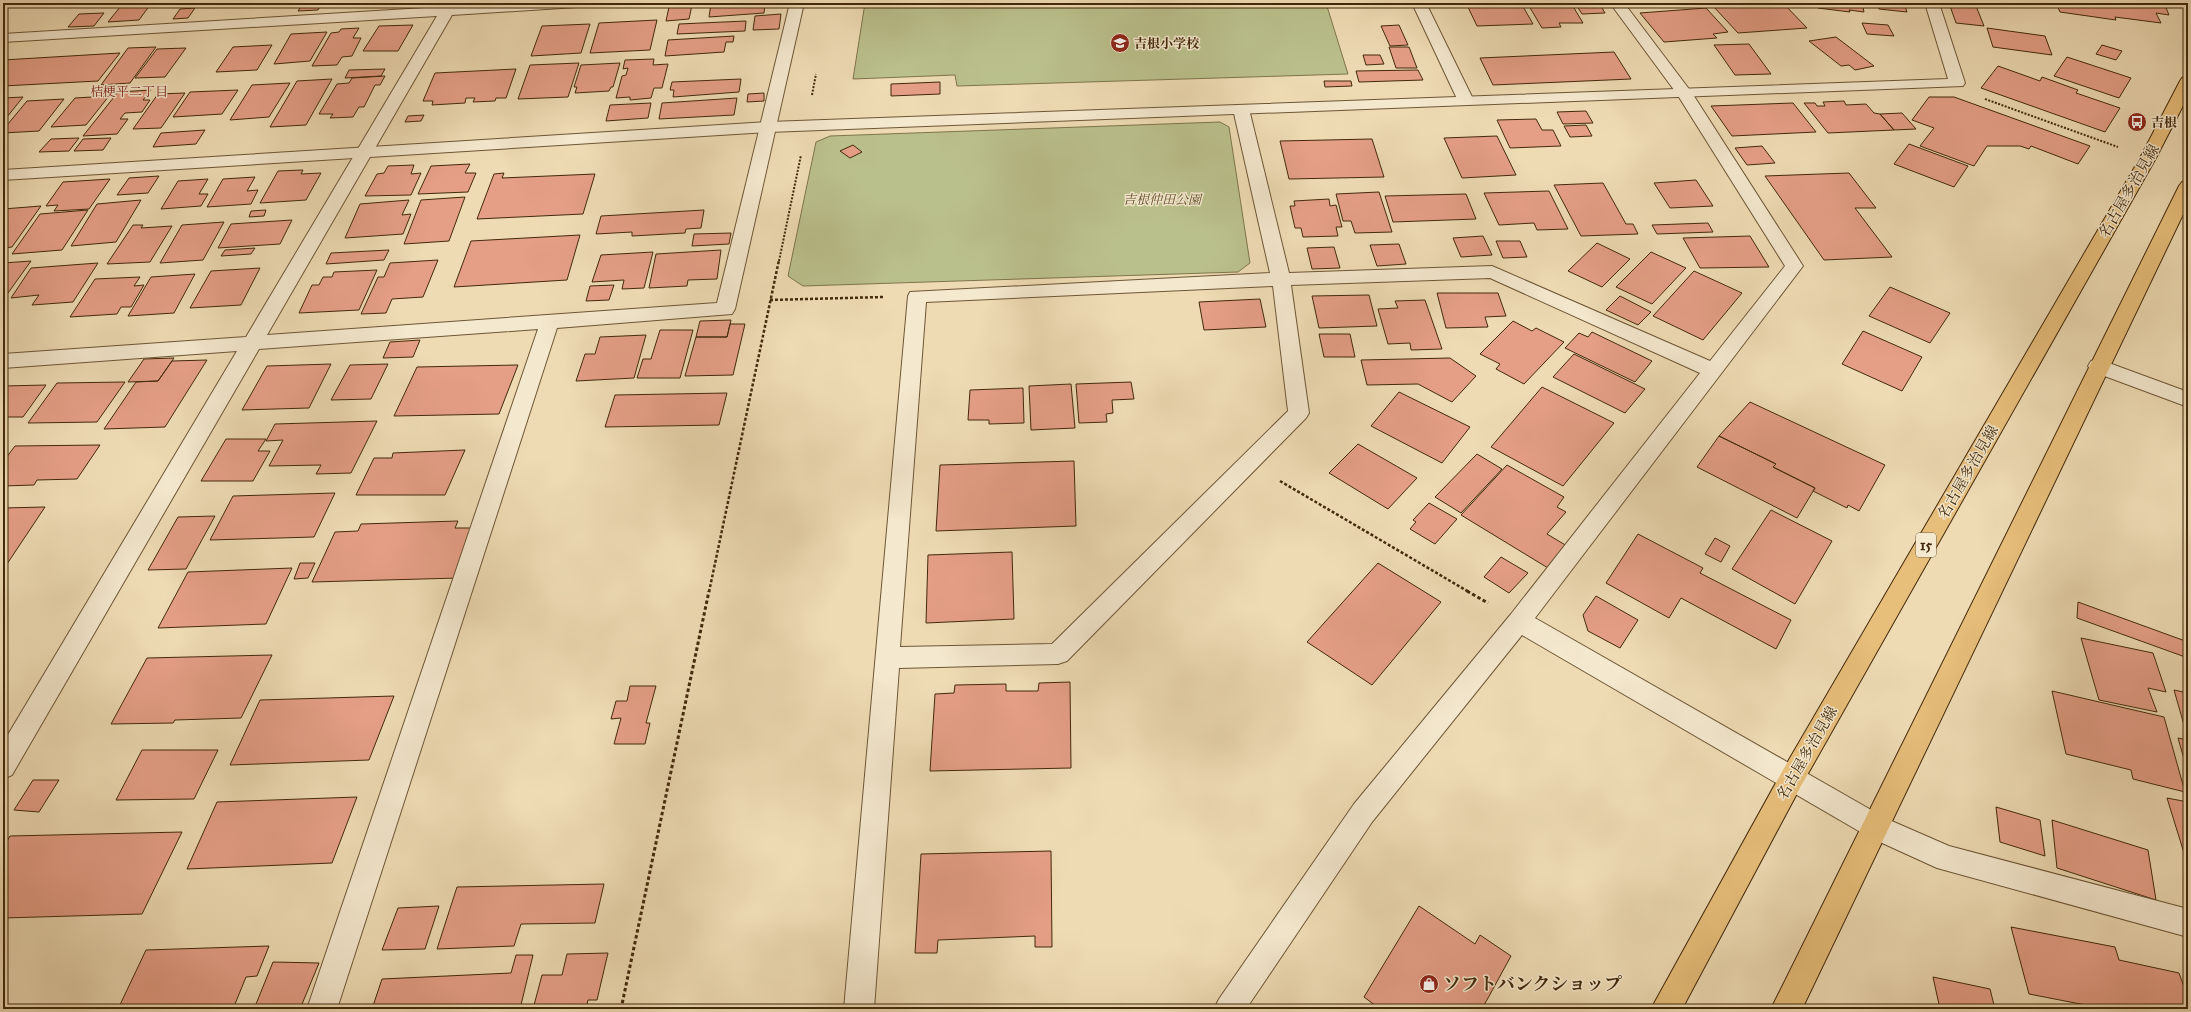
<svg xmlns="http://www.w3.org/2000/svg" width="2191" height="1012" viewBox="0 0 2191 1012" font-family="'IM FELL Great Primer','Noto Serif JP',serif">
  <rect width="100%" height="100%" fill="#eedbb4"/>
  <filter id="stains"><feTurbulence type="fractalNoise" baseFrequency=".005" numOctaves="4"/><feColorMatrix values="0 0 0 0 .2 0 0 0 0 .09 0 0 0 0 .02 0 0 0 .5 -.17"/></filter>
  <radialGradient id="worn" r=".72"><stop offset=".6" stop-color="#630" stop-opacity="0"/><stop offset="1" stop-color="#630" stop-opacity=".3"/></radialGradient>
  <path fill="#bac08c" stroke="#7e744c" d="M865 3H1326L1348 74 957 86 955 75 853 79Z
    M1220 122 1229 127 1250 263 1238 272 803 286 788 276 816 142 830 136Z"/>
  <path fill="#e59f87" stroke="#42290b" d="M262 3H296L260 6Z
    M303 3H322L318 10 298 11Z
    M732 3H765L764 13 709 17 711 4Z
    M1466 3H1521L1533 24 1477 26Z
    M1546 3H1571L1583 23H1559L1561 27 1542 28 1529 6 1548 5Z
    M1575 3H1599L1605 13 1582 14Z
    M1747 3H1783L1807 28 1738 33 1713 6Z
    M1817 3H1862L1864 12 1849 10 1850 12 1818 8Z
    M1877 3H1904L1907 12 1879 9Z
    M1949 3 1976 6 1984 26 1956 23Z
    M2022 3H2046L2048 7Z
    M2056 3H2152L2165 5 2169 15 2156 13 2161 23 2115 17 2116 20 2060 12Z
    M150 5 139 20 108 22 120 7Z
    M692 5 689 19 666 21 669 7Z
    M195 8 188 18 173 19 180 9Z
    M1706 8 1728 32 1713 34 1717 38 1664 42 1640 13Z
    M104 13 94 26 68 27 79 14Z
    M781 14 779 29 753 30 755 16Z
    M657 20 650 50 590 53 599 23Z
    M746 21 745 31 677 34 679 24Z
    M1862 23 1888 25 1894 36 1867 34Z
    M590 24 581 53 531 56 542 26Z
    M413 25 398 51H363L379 26Z
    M1399 25 1408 45 1390 46 1381 26Z
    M359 28 353 38H361L352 56 342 57 337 65 312 66 331 33 339 32 341 29Z
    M1987 28 2045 36 2052 55 1993 47Z
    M327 32 310 61 274 64 291 34Z
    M734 36 733 42H726L724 52 665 56 668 40Z
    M1836 37 1874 66 1855 70 1849 65 1841 66 1809 41Z
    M1749 44 1771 74 1735 75 1714 45Z
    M272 45 257 70 216 72 233 47Z
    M2102 45 2122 51 2116 60 2096 54Z
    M156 47 130 83 101 85 128 48Z
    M1389 47H1409L1417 68H1396Z
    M186 48 165 77 135 78 157 49Z
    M1614 52 1631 79 1493 85 1480 58Z
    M120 53 98 81 3 86V60Z
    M1363 55H1380L1384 64 1366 65Z
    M2067 57 2131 78 2119 98 2054 76Z
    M654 59 653 65 668 64 662 88H654L651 98 630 100V97L616 98 622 76 626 75 628 68 623 69 625 60Z
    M579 63 568 97 518 99 530 65Z
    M620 63 613 87H611L609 91 575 93 577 87H574L581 65Z
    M1998 66 2040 81 2042 77 2078 90 2076 93 2120 108 2105 132 1981 88Z
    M385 69 381 76 345 78 349 70Z
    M516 69 506 98H496L495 101 473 102 475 98H466L465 103 432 105 433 101H423L435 73Z
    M1418 70 1423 80 1359 82 1356 71Z
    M385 76 380 85H375L364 107H359L353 117 330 118 333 114H319L337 84 349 83 352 78Z
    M332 79 306 125 270 127 297 81Z
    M741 79 739 92 673 97 674 90H670L672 82Z
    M1324 81H1351L1352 86 1325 87Z
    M940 82V94L891 96V84Z
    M290 83 269 117 230 120 252 85Z
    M151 90 143 100H150L142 112 125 113 120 119H128L117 134 83 136 118 92Z
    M238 90 222 114 173 117 190 92Z
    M185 93 161 128 133 129 158 94Z
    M764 93V101L747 102 748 94Z
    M109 96 86 125 51 127 75 98Z
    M23 97 3 122V98Z
    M1929 97H1954L2090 146 2078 164 2031 146 2029 149 2020 146H1987L1974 166 1920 146 1934 128 1912 120Z
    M737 98 734 115 659 119 662 103Z
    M64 99 39 131 3 133V130L27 101Z
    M1844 101 1846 105 1866 104 1874 113 1880 114 1894 130 1828 133 1804 103H1815L1817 106H1825L1823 102Z
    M651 103 648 118 606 121 610 105Z
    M1793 103 1816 132 1732 136 1711 106Z
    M1586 111 1593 123 1563 124 1557 112Z
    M1902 113 1916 129 1894 130 1880 114Z
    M424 115 421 121 405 122 408 116Z
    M1536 119 1542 130H1553L1561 146 1510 148 1497 120Z
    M1586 125 1592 136 1570 137 1564 126Z
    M205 130 196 144 153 147 161 133Z
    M1497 136 1516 175 1462 178 1444 138Z
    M79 138 69 151 39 152 51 139Z
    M111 138 103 150 74 151 83 139Z
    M1372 139 1384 177 1289 179 1280 141Z
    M1909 144 1968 166 1954 187 1894 164Z
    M853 145 862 152 850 158 840 151Z
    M1762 146 1775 163 1747 165 1735 148Z
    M470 164 465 173H476L468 192 418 194 431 166Z
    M414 165 411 174 421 173 411 195 365 196 377 174 384 173 388 166Z
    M303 170 301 174 321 173 306 200 260 203 278 171Z
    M504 173 502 178 595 174 583 214 477 219 494 174Z
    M1849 173 1876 208H1855L1892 257 1824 260 1765 176Z
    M159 176 148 193 117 195 129 178Z
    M255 177 247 191 258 190 251 204 207 207 223 179Z
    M110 179 89 209 54 211 58 205 46 206 63 182Z
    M208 179 199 194H208L201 206 161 209 178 181Z
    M1696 180 1713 206 1670 208 1654 183Z
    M1603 183 1626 224H1633L1638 234 1581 236 1554 185Z
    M1549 191 1568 229 1537 230 1534 223 1499 225 1484 193Z
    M1379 192 1392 232 1355 233 1351 221H1343L1336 194Z
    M1466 194 1476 219 1393 222 1385 196Z
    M465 197 449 241 404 244 421 200Z
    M1329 199 1330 206 1336 205 1342 227H1336L1338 236 1303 237 1301 228H1295L1290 206H1295L1294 201Z
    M141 200 116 242 71 246 97 204Z
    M409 200 402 215 411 214 403 234 345 238 360 204Z
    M41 206 12 247 3 248V209Z
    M88 210 62 250 12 254 40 214Z
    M266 210 264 216 249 217 251 211Z
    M704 210 701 228 686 229 685 233 632 236V232L596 234 601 216Z
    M292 220 280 244 218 248 231 224Z
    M224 222 203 260 160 263 182 225Z
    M1708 223 1713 232 1657 234 1652 225Z
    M133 225H143L141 228 172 226 150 262 107 264Z
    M731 233 729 244 692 246 694 234Z
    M580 235 567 280 454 287 471 241Z
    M1483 236 1492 255 1461 257 1453 238Z
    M1750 236 1769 267 1700 268 1683 238Z
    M1496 241H1520L1527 257 1503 258Z
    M1597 243 1630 259 1602 287 1568 271Z
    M1399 244 1406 264 1377 266 1370 245Z
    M1334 247 1340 268 1312 269 1307 248Z
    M255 248 251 254 221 256 225 250Z
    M389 250 384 260 326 264 331 253Z
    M721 250 717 279 688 280 687 286 649 288 656 254Z
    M653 252 644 288 622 289 624 280 592 282 601 255Z
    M1651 252 1686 268 1652 304 1616 287Z
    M438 260 423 297 392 299 386 313 361 314 378 277H384L390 263Z
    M31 261 3 300V263Z
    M98 263 73 302 32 305 39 295 11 298 31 268Z
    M260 268 241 305 190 308 211 271Z
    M377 270 359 310 299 313 312 285H319L323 277H332L334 272Z
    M1694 271 1742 293 1703 340 1653 316Z
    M195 274 174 313 128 316 151 277Z
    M140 277 134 286 144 285 131 307H121L117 314 70 317 95 279Z
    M614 285 609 300 586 301 590 286Z
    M1890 287 1950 313 1930 343 1869 316Z
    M1437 293H1498L1506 316 1485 317 1488 327 1446 328Z
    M1369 295 1377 326 1319 328 1312 296Z
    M1620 296 1651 312 1638 325 1606 310Z
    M1260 299 1266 327 1204 330 1199 302Z
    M1425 300 1442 349 1411 350 1410 343 1388 344 1378 309 1398 308 1395 301Z
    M731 320 727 337H696L700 321Z
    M1513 321 1532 331 1536 328 1564 342 1524 384 1496 369 1500 364 1480 354Z
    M730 324H745L733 375 685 376 696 337H727Z
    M660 330H693L680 378H637L643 359H651Z
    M1863 331 1922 357 1902 391 1842 364Z
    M1592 332 1652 361 1635 382 1565 348 1579 333 1588 337Z
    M1319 334H1350L1355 357H1324Z
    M646 335 634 378 576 381 585 354H595L600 337Z
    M420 340 413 357 383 358 390 342Z
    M1574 354 1645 389 1625 413 1553 377Z
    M174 358 158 381 128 382 144 359Z
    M1450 358 1476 376 1452 402 1418 384 1367 385 1361 360Z
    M207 360 165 427 104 429 136 382 158 381 172 361Z
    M331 364 309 408 242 410 267 366Z
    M388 364 371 399 331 400 350 365Z
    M518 365 499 414 394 416 417 367Z
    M125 382 97 422 28 423 57 383Z
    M1131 382 1134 399 1112 400 1113 413 1106 414 1107 422 1079 423 1076 384Z
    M1071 384 1075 428 1031 430 1029 386Z
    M46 385 23 417H3V386Z
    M1542 387 1614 423 1563 486 1491 447Z
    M1023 388 1024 423 989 424V420H968L970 390Z
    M1399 392 1470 427 1442 463 1371 426Z
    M727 393 719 425 605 427 615 395Z
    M1750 402 1885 465 1859 511 1848 505 1847 508 1813 491 1815 488 1773 467 1776 464 1719 436Z
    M377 421 351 473 316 474 321 465 269 466 283 440 266 441 275 424Z
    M1719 436 1776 464 1773 467 1815 488 1797 518 1697 467Z
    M226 439H266L258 451H270L253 481H201Z
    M1358 444 1417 478 1388 509 1329 473Z
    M100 445 77 479 37 480 34 485 3 486V462L15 446Z
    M465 450 445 495H356L374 458H392L393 453Z
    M1477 454 1502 469 1461 513 1435 497Z
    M1074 461 1076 526 936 531 940 465Z
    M1507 465 1564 497 1557 507 1566 512 1547 534 1567 546 1548 568 1461 515Z
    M335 493 314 537 210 540 233 496Z
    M1429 503 1457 519 1435 544 1410 529 1416 522 1413 520Z
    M45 507 5 567H3V508Z
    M1771 510 1832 541 1795 604 1732 569Z
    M215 516 186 569 148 570 178 517Z
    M458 521 455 528H477L459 578 312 582 335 532 358 531 361 524Z
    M1638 534 1703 568 1700 573 1791 620 1776 649 1681 598 1669 618 1606 583Z
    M1715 538 1730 546 1721 562 1705 554Z
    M1012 552 1014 619 926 623 928 555Z
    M1501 557 1528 573 1509 593 1484 577Z
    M300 563H315L308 578 294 579Z
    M1378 563 1441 602 1372 685 1307 642Z
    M292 568 266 624 158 628 188 572Z
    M1596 596 1638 620 1620 648 1588 631 1583 615Z
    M2078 602 2188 642V658L2077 618Z
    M2081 638 2153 653 2166 692 2148 688 2157 712 2099 700Z
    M272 655 241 718 175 720 173 723 111 724 147 658Z
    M1070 682 1071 768 930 771 935 694 954 693 955 685 1006 684V691H1038L1039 683Z
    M630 686H656L646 723H650L645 744H614L621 718 611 719 616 701H627Z
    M2174 690 2188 693V739Z
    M2052 691 2164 717 2185 792 2133 779 2131 770 2066 754Z
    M394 696 369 760 230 765 260 700Z
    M2178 738 2188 740V773Z
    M142 750H218L194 799 116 800Z
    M33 780H59L39 812 14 810Z
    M357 797 332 863 187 869 217 802Z
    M2167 798 2188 802V866Z
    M1996 807 2040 820 2045 856 2000 842Z
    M2052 820 2148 850 2156 900 2057 868Z
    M182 832 142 914 3 918V848L10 836Z
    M1051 851 1052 947H1035V936L938 940 937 953H915L921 854Z
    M604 884 595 923 521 924 514 946 437 949 457 887Z
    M439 906 425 949 382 950 398 908Z
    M1419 906 1475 944 1480 935 1511 956 1482 1009H1380L1364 997Z
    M2011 927 2115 947 2119 960 2179 973 2188 998V1009H2106L2029 994Z
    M269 946 257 976 246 977 233 1009H118L146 950Z
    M608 953 597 1000H588L586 1009H533L542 975H562L567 954Z
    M516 955H533L520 1009H372L382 979 511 973Z
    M273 962 319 963 300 1009H254Z
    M1933 977 1990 989 1995 1009H1940Z"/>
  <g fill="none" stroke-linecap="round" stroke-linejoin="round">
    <defs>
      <path id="minor" d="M506 3H584L582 6 577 7 452 15 267 335 717 303 790 3H804L735 309 732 314 557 328 337 1009H307L538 329 259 349 12 775 3 779V743L237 351 3 368V354L246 337 437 16 3 42V34Z
        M1412 3H1426L1474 101 1472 104H1460L1458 101Z
        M1610 3H1624L1692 93 1803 266 1535 618 1887 819 1949 846 2188 909V937L1937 868 1869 837 1522 635 1372 822 1246 1009H1214L1219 999 1354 804 1511 614 1700 373 1490 278 1291 285 1309 413 1306 418 1067 661 1058 664 899 668 874 1009H844L908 296 910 292 1270 273 1233 109 1235 106H1247L1249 109 1289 273 1492 266 1710 361 1785 266 1677 94ZM1273 286 1288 411 1052 644 900 647 926 302Z
        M2098 359 2188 392V407L2091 371 2088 366 2091 361Z"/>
      <path id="tertiary" d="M1925 3H1939L1965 83 1963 86 769 132 3 180V170L769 122 1948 79Z"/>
      <path id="primary" d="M2188 76V96L2156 158 1801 786 1682 1009H1651L1783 770 2140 158 2180 81 2182 78Z
        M2188 181V204L1802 1009H1771L2179 186 2182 182Z"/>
    </defs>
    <use href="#minor" stroke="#6d5635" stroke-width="2"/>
    <use href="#tertiary" stroke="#6d5635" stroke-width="2"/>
    <use href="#primary" stroke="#42290b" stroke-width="2"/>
    <path stroke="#42290b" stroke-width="2" stroke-dasharray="2 1.5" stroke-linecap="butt" d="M812 95 816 74
      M1985 99 2118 147
      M779 261 801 155"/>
    <path stroke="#42290b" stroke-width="2.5" stroke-dasharray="3 2" stroke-linecap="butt" d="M770 300 883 297
      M1280 481 1469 592
      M709 592 779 260"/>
    <path stroke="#42290b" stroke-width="3" stroke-dasharray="3.5 2.5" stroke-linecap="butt" d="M1467 591 1488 603
      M621 1009 709 591"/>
    <use href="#minor" fill="#f4e8ce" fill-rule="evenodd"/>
    <use href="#tertiary" fill="#f4e8ce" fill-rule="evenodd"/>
    <use href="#primary" fill="#e7be7a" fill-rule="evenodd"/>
  </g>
  <defs>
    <symbol id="school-disc" viewBox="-11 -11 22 22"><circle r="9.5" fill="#8f2418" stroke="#f4e8ce"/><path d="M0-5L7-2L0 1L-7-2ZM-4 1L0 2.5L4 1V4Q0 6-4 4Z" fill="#fff"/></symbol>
    <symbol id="bus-disc" viewBox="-11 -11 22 22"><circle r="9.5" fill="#8f2418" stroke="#f4e8ce"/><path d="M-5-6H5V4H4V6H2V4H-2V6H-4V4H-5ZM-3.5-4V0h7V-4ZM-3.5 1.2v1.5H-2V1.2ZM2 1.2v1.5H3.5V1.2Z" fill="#fff"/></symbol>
    <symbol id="shop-disc" viewBox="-11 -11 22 22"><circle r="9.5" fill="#8f2418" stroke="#f4e8ce"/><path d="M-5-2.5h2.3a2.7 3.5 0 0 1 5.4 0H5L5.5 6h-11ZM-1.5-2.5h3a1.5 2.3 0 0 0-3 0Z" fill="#fff"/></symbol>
  </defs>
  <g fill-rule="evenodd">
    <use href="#school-disc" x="1109" y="32" width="22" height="22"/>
    <use href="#bus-disc" x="2126" y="111" width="22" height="22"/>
    <use href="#shop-disc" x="1418" y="973" width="22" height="22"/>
  </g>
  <g text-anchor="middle" stroke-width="3" stroke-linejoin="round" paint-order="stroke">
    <g font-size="13" font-weight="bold" fill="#42290b" stroke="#f4e8ce" text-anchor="start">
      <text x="1134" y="48">吉根小学校</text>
      <text x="2151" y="127">吉根</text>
    </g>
    <g font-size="13" fill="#7a1f14" stroke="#f4e8ce">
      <text x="129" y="96">桔梗平二丁目</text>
    </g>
    <g font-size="13" font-style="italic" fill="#604f2b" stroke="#f4e8ce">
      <text x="1162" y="204">吉根仲田公園</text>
    </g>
    <rect fill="#f4e8ce" stroke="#776246" stroke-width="1" x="1916" y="533" width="20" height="24" rx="3"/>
    <g font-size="14" font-weight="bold" fill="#42290b">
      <text x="1926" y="550">15</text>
    </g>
    <g font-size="15" fill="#42290b" stroke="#f4e8ce">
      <text transform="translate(2129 191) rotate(-60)" y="5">名古屋多治見線</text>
      <text transform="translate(1968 472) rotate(-60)" y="5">名古屋多治見線</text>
      <text transform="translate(1807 753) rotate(-60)" y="5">名古屋多治見線</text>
    </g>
    <g font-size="18" font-weight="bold" fill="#42290b" stroke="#f4e8ce" text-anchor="start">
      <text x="1443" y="990">ソフトバンクショップ</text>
    </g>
  </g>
  <rect width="2191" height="1012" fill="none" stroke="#eedbb4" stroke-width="16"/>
  <rect x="4" y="4" width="2183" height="1004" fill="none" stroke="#42290b" stroke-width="2"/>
  <rect x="8" y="8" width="2175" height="996" fill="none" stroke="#42290b"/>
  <rect width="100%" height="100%" filter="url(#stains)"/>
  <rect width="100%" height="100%" fill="url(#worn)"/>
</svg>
